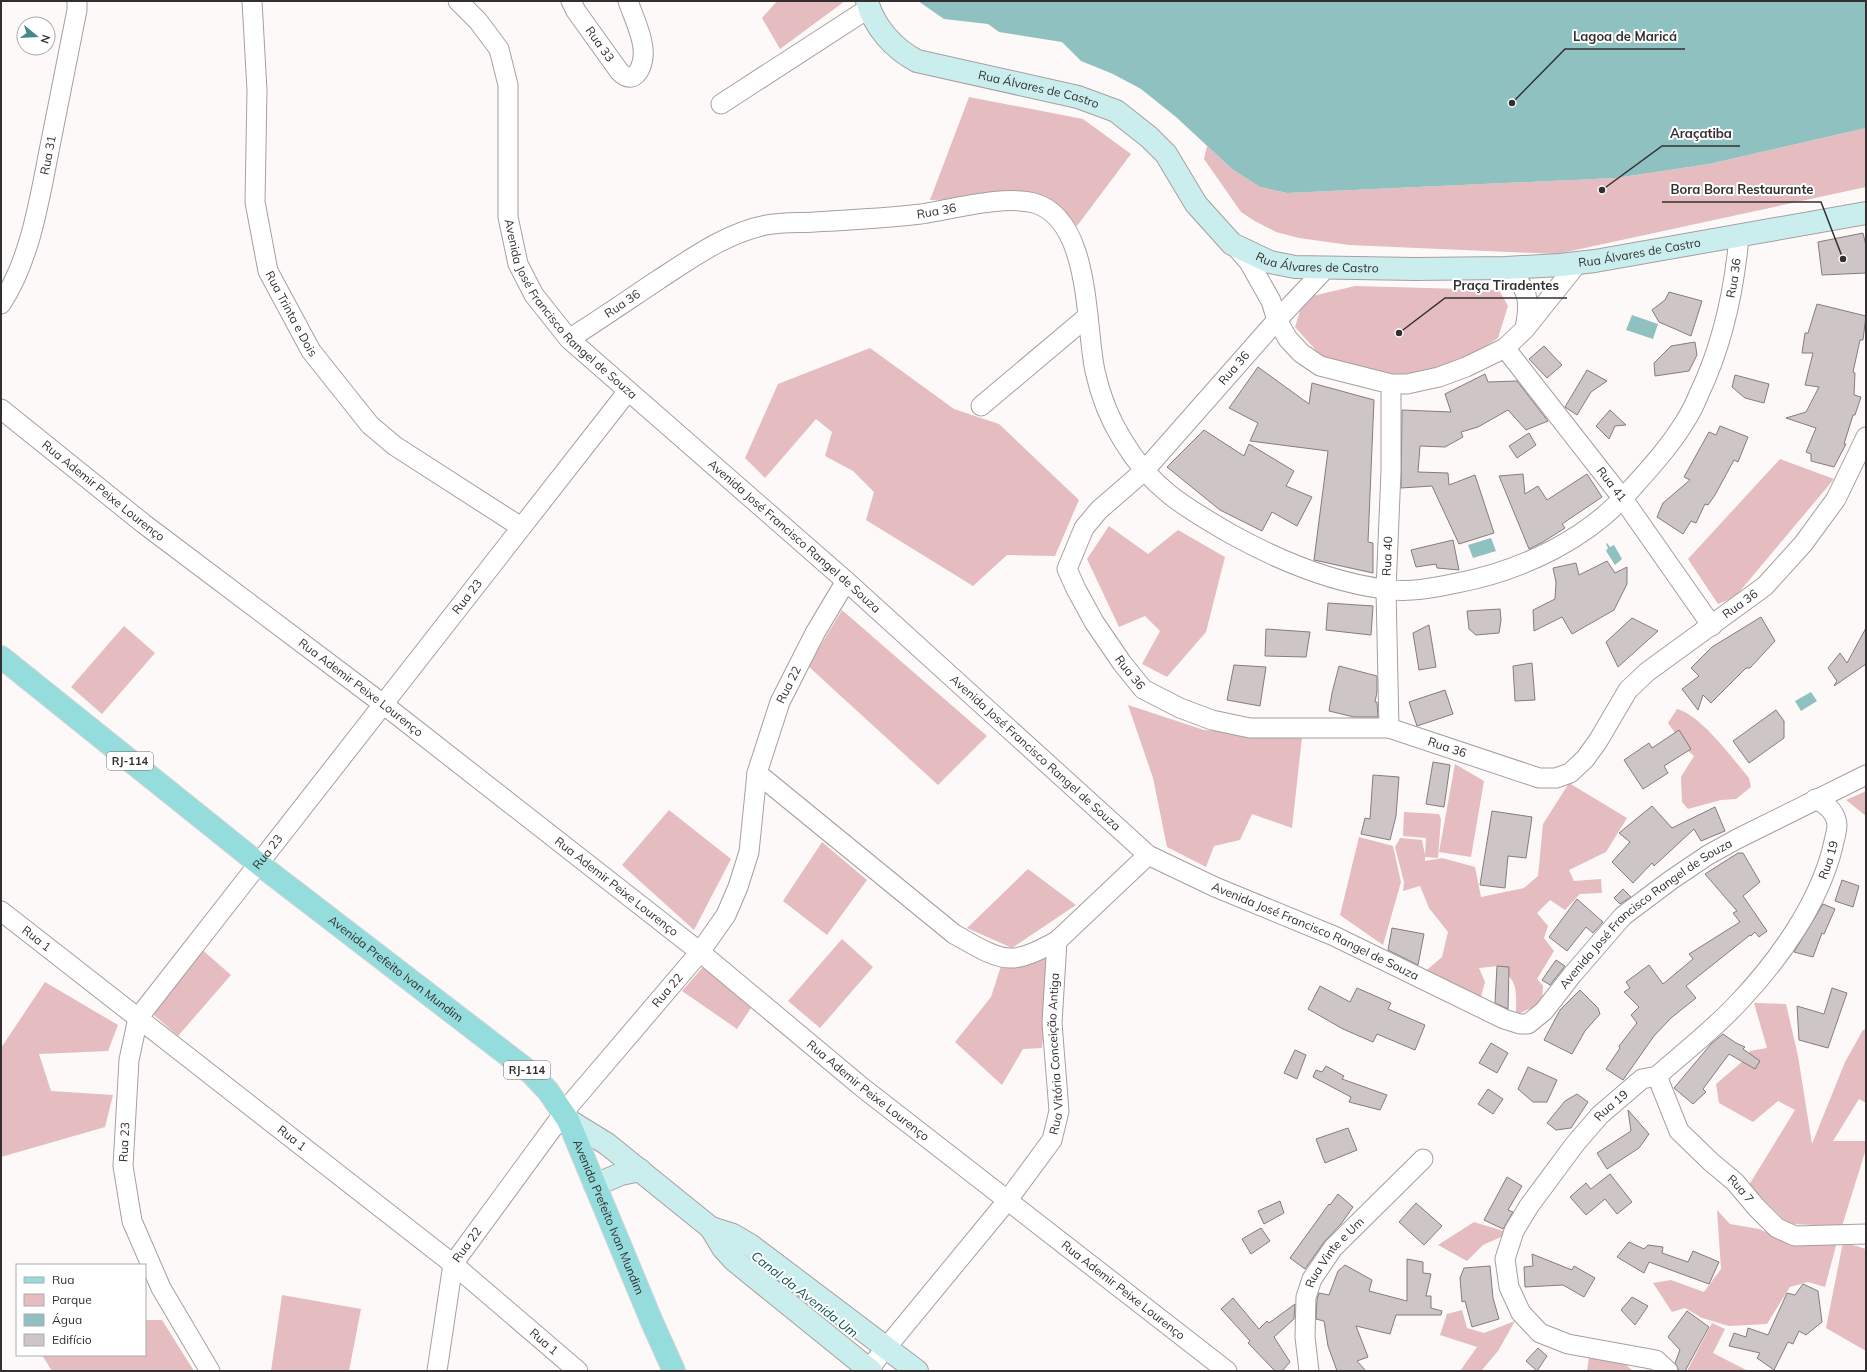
<svg xmlns="http://www.w3.org/2000/svg" width="1867" height="1372" viewBox="0 0 1867 1372" font-family="Mulish,sans-serif">
  <rect width="100%" height="100%" fill="#fef9f9"/>
  <path fill="#e5bcbf" d="M777 1H845L780 49 762 18Z
    M969 97 1083 119 1131 154 1077 226 1047 198 930 200Z
    M1866 128V187L1557 254 1349 245 1299 238 1276 232 1253 220 1241 212 1204 159 1207 146 1232 169 1260 187 1287 193 1616 178 1709 164Z
    M1355 286 1499 290 1508 306 1498 338 1457 366 1393 376 1321 356 1295 327 1304 298Z
    M870 348 954 409 999 424 1079 500 1055 556 1007 555 973 586 866 520 874 492 853 471 825 456 832 432 816 419 765 478 745 458 778 384Z
    M1780 459 1834 479 1735 597 1718 604 1688 559Z
    M1109 526 1148 554 1178 530 1225 557 1206 632 1167 677 1142 664 1160 631 1145 616 1119 627 1087 559Z
    M842 610 987 736 938 785 808 666Z
    M124 626 155 653 102 714 71 687Z
    M1128 705 1204 730 1302 737 1292 828 1252 814 1240 840 1214 846 1206 867 1167 847 1153 778Z
    M1677 709C1701 715 1733 759 1749 778L1751 787 1736 799 1721 800 1688 809 1682 802 1681 777 1694 756 1688 751 1668 723Z
    M1455 764 1484 781 1471 857 1439 852Z
    M1569 783 1627 818 1606 852 1569 870 1574 881 1601 879 1602 893 1580 894 1565 910 1550 900 1537 913 1548 926 1544 938 1554 951 1537 979 1543 986 1542 1003 1516 1015C1516 989 1519 983 1498 966L1479 968 1485 982 1480 1000 1421 975 1442 957 1448 932 1429 908 1420 886 1403 891 1404 882 1395 847 1400 838 1422 840 1425 855 1426 838 1403 836 1404 812 1439 814 1441 819 1438 858 1425 857V861L1442 858 1475 867 1481 897 1524 888 1538 876 1543 824Z
    M1866 791V816L1846 800Z
    M669 810 731 859 694 930 622 865Z
    M1359 837 1393 846 1401 882 1383 945 1340 915Z
    M822 842 867 880 827 935 783 901Z
    M1028 869 1076 905 1012 948 967 928Z
    M842 939 873 967 820 1028 788 1001Z
    M199 947 231 975 178 1036 146 1008Z
    M1051 953 1042 1048 1023 1049 1002 1085 955 1042 991 997 1002 963Z
    M703 967 751 1008 737 1029 682 991Z
    M45 982 118 1025 108 1051 39 1054 51 1091 113 1095 105 1127 1 1157V1048Z
    M1754 1003 1786 1004 1798 1056 1812 1144 1845 1062 1863 1030 1866 1029V1103L1859 1099 1833 1141H1866V1149L1842 1226 1788 1224 1749 1185 1795 1110 1778 1101 1753 1122 1719 1103 1716 1084 1743 1061 1750 1051 1767 1048Z
    M1717 1210 1730 1224 1759 1229 1790 1242H1837L1825 1287 1808 1282 1790 1287 1767 1324 1729 1326 1702 1318 1685 1308 1672 1312 1653 1283 1671 1280 1704 1292 1721 1269Z
    M1474 1222 1510 1233 1483 1245 1467 1261 1438 1245Z
    M1843 1242 1866 1249V1351L1826 1328Z
    M282 1295 361 1309 349 1371H271Z
    M1462 1310 1467 1328 1484 1333 1515 1321 1498 1351 1482 1370 1486 1371H1460L1477 1347 1440 1335 1447 1314Z
    M145 1320H162L194 1371H52L42 1355H145Z
    M1712 1323 1725 1329 1713 1353 1748 1371H1687Z
    M1589 1357 1621 1360 1633 1371H1587Z"/>
  <path fill="#8fc1c0" d="M918 1H1866V128L1709 164 1616 178 1287 193 1260 187 1232 169 1176 117 1141 89 1113 74 1081 61 1062 42 999 32 988 24 944 19Z
    M1632 315 1658 324 1653 339 1626 330Z
    M1491 538 1496 551 1473 558 1468 545Z
    M1607 543 1610 547 1614 545 1622 559 1615 565 1606 551 1608 548 1606 544Z
    M1811 692 1817 701 1801 711 1795 701Z"/>
  <path fill="#cec5c6" stroke="#857c7d" d="M1863 233 1866 246V273L1822 275 1818 242Z
    M1669 292 1702 301 1691 336 1659 322 1652 310 1665 300Z
    M1817 304 1866 316 1863 340H1860L1853 372 1855 373 1854 395 1861 397 1855 415H1853L1844 444H1846L1834 467 1811 461V454L1806 452 1816 428 1786 418 1806 412 1819 387 1805 385 1813 353H1802L1805 333H1808Z
    M1695 342 1697 355 1689 371 1655 376 1654 363 1671 346Z
    M1544 346 1562 365 1547 378 1529 359Z
    M1258 367 1309 404 1312 383 1374 400 1368 542 1373 543V573L1314 560 1328 451 1250 441 1258 423 1229 408Z
    M1587 370 1607 381 1591 392 1577 415 1565 407Z
    M1485 374 1488 382 1517 381 1548 421 1526 430 1508 410 1478 427 1461 432 1463 437 1445 447 1420 446 1418 472 1448 473 1449 485 1475 475 1494 533 1459 544 1432 486 1401 488 1402 410 1451 412 1445 394Z
    M1735 375 1769 384 1764 403 1745 398 1732 387Z
    M1610 410 1626 425 1615 426 1609 439 1596 426Z
    M1720 426 1748 437 1738 462 1734 460 1715 495 1708 505 1705 504 1696 523 1691 521 1683 534 1657 517 1663 503 1690 480 1684 477 1709 432 1716 435Z
    M1204 430 1244 456 1249 444 1294 471 1286 486 1312 497 1297 526 1272 512 1262 531 1220 510 1167 467Z
    M1529 433 1536 445 1517 458 1509 446Z
    M1523 474 1525 494 1538 486 1547 500 1587 474 1602 497 1562 524 1565 528 1543 542 1529 549 1499 476Z
    M1453 540 1459 570 1437 568 1436 564 1416 567 1411 550Z
    M1607 561 1615 573 1627 567V584L1614 610 1572 634 1562 617 1534 631 1533 610 1555 599 1556 582 1553 568 1576 563 1579 575Z
    M1328 603 1373 606 1371 635 1326 630Z
    M1500 609 1501 620 1499 633 1476 635 1469 629 1467 611Z
    M1761 617 1775 641 1750 668H1746L1711 703 1703 695 1698 710 1682 689 1699 676 1691 668 1712 647Z
    M1632 618 1658 631 1618 667 1606 642Z
    M1429 625 1436 667 1419 670 1413 633Z
    M1866 628V664L1834 686 1837 681 1828 668 1840 653 1847 663Z
    M1266 629 1310 632 1306 657 1265 656Z
    M1532 663 1535 700 1515 701 1513 666Z
    M1234 665 1266 667 1260 706 1227 700Z
    M1339 666 1377 676V692L1375 702H1377L1378 717H1354L1329 711 1332 693Z
    M1445 690 1453 714 1417 726 1409 702Z
    M1776 710 1784 721V738L1749 763 1733 741Z
    M1679 730 1691 749 1664 766 1668 773 1643 789 1624 760 1649 743 1652 748Z
    M1433 762 1450 765 1444 807 1426 804Z
    M1373 775 1399 777 1396 816 1390 840 1361 834 1365 818 1370 819Z
    M1652 806 1672 828 1715 807 1725 831 1701 841 1694 829 1654 866 1652 863 1633 883 1612 862 1630 842 1619 833Z
    M1492 811 1532 817 1526 858 1508 856 1505 888 1480 885Z
    M1738 853H1743L1760 882 1743 896 1767 931 1759 937 1755 932 1751 936 1750 935 1686 986 1696 998 1671 1018 1654 1036 1623 1080 1606 1069 1620 1048 1619 1046 1637 1023 1631 1015 1639 1007 1624 992 1630 988 1626 982 1649 965 1663 984 1693 959 1689 954 1740 922 1733 913 1737 911 1705 874Z
    M1842 880 1859 886 1853 907 1835 901Z
    M1623 889 1631 897 1620 904 1614 898Z
    M1577 899 1603 922 1593 933 1586 927 1567 951 1549 937Z
    M1823 904 1835 909 1824 934 1822 933 1813 957 1794 952Z
    M1392 928 1424 934 1418 965 1388 950Z
    M1556 960 1565 966 1550 985 1542 980Z
    M1497 966 1509 967 1508 1009 1495 1003Z
    M1320 986 1350 1002 1357 988 1391 1003 1388 1009 1425 1025 1415 1050 1377 1034 1373 1042 1343 1029 1308 1009Z
    M1832 988 1847 993 1828 1048 1799 1040 1797 1006 1824 1014Z
    M1580 990 1598 1008 1600 1014 1585 1031 1572 1054 1544 1040 1560 1010Z
    M1723 1034 1736 1043 1745 1047 1743 1049 1760 1061 1755 1069 1729 1054 1703 1089 1706 1092 1693 1104 1674 1088 1711 1044Z
    M1491 1043 1508 1053 1497 1073 1479 1063Z
    M1295 1050 1306 1055 1297 1079 1284 1073Z
    M1326 1066 1344 1076 1342 1079 1387 1095 1380 1110 1349 1102 1351 1097 1313 1077 1316 1070 1322 1072Z
    M1528 1067 1557 1080 1547 1102H1533L1518 1089Z
    M1488 1089 1503 1099 1493 1114 1478 1104Z
    M1577 1094 1588 1102 1571 1128 1556 1130 1547 1123 1565 1101Z
    M1628 1110 1649 1134 1639 1148 1607 1169 1597 1153 1631 1131Z
    M1348 1128 1357 1150 1325 1163 1316 1139Z
    M1610 1174 1632 1202 1617 1214 1605 1199 1586 1215 1570 1197 1586 1183 1591 1189Z
    M1507 1177 1522 1186 1508 1210 1513 1212 1503 1229 1484 1220Z
    M1338 1194 1353 1207 1341 1224 1324 1242 1305 1269 1290 1258 1329 1204 1330 1205Z
    M1280 1201 1284 1213 1264 1224 1258 1211Z
    M1416 1203 1442 1226 1424 1245 1399 1222Z
    M1261 1228 1270 1241 1251 1254 1242 1239Z
    M1629 1242 1644 1249 1648 1245 1663 1247 1662 1253 1688 1262 1693 1251 1719 1262 1709 1284 1649 1262 1644 1273 1617 1257Z
    M1532 1254 1572 1270 1574 1266 1595 1278 1584 1297 1563 1285 1525 1287 1524 1267 1533 1266Z
    M1407 1259 1423 1262V1273L1431 1274 1426 1296H1431V1308L1442 1311 1441 1315H1396L1390 1334 1356 1326 1368 1357 1357 1361 1366 1371H1337L1328 1346 1324 1321 1316 1319 1317 1299 1319 1293 1329 1295 1338 1271 1345 1265 1372 1280 1369 1291 1407 1301Z
    M1490 1266 1493 1298 1499 1319 1472 1327 1465 1301 1462 1302 1460 1278 1464 1268Z
    M1803 1284 1818 1291 1822 1322 1806 1335 1799 1331 1793 1344 1788 1342 1774 1370 1757 1358 1760 1353 1729 1346 1734 1333 1746 1337 1748 1328 1768 1335 1787 1293 1795 1295Z
    M1632 1297 1648 1306 1635 1325 1621 1310Z
    M1233 1298 1259 1329 1267 1321 1269 1323 1295 1304 1294 1319 1274 1337 1290 1362 1282 1371H1275L1248 1343 1250 1341 1241 1331 1221 1309Z
    M1687 1311 1709 1327 1685 1371H1679L1675 1363 1680 1350 1668 1337Z
    M1538 1348 1547 1356 1537 1371 1526 1361Z"/>
  <g fill="none" stroke-linecap="round" stroke-linejoin="round">
    <defs>
      <g id="street">
        <path id="s1" d="M252 1 257 90 255 202 268 271 311 351 370 425 395 446 521 527"/>
        <path id="s2" d="M458 1 478 21 499 49 508 85V217L518 264 534 295 569 339 846 581 1148 855 1215 887 1334 936 1504 1019 1520 1024H1528L1544 1011 1572 975 1623 916 1671 880 1708 855 1737 839 1866 775"/>
        <path id="s3" d="M571 1 576 11 619 71C635 89 645 64 643 49 642 33 633 16 628 1"/>
        <path d="M721 104 869 8"/>
        <path d="M1235 246 1249 262 1271 301 1277 320 1288 339 1301 353 1320 366 1391 384H1407L1439 377 1466 367 1505 348 1525 329 1577 264"/>
        <path id="s4" d="M1327 267 1277 320 1144 471 1099 510 1084 528 1067 569 1076 589 1094 622 1122 663 1143 689 1180 708 1212 720 1250 728H1389L1539 778H1556L1570 773 1585 759 1598 741 1628 690 1647 672 1765 586 1803 544 1836 499 1866 437"/>
        <path d="M1506 268C1528 288 1531 299 1525 328"/>
        <path id="s5" d="M1 304C30 260 39 202 49 151 58 104 68 57 77 10V1"/>
        <path id="s6" d="M569 339C599 320 628 300 658 280 692 258 726 233 766 225 782 222 799 223 815 222 850 220 886 218 921 214 953 209 1005 195 1034 203 1091 219 1085 324 1095 371 1100 394 1109 418 1122 439 1150 487 1184 507 1231 534 1278 560 1331 582 1384 589 1409 593 1433 588 1457 583 1523 570 1589 539 1633 487 1651 467 1670 446 1684 423 1690 414 1695 404 1699 394 1723 344 1734 292 1739 237"/>
        <path id="s7" d="M1505 348 1623 499 1712 626"/>
        <path d="M981 406 1088 316"/>
        <path id="s8" d="M1 409 144 524 383 704 700 952 863 1088 1227 1371"/>
        <path id="s9" d="M1389 728 1386 590 1391 471V384"/>
        <path d="M757 773 954 934C969 942 994 959 1011 958 1026 958 1043 948 1057 941"/>
        <path id="s10" d="M1 911 453 1264 578 1371"/>
        <path id="s11" d="M1657 1076 1679 1131 1711 1162 1735 1182 1756 1207 1777 1228 1795 1236 1866 1234"/>
        <path id="s12" d="M210 1371 161 1288 132 1221 123 1166 129 1060 138 1018 628 391"/>
        <path id="s13" d="M437 1371 453 1264 568 1107 700 952 726 915 738 887 749 852 757 773 780 702 815 633 846 581"/>
        <path id="s14" d="M867 1371 1007 1201 1052 1140 1059 1111 1052 1023 1057 941 1148 855"/>
        <path id="s15" d="M1309 1371 1305 1337 1306 1297 1312 1279 1333 1248 1423 1159"/>
        <path id="s16" d="M1668 1371 1656 1360 1568 1344 1540 1333 1521 1313 1509 1287 1505 1259 1514 1231 1529 1206 1575 1144 1600 1115 1642 1079 1657 1076C1683 1053 1714 1029 1738 1003 1778 961 1819 904 1833 846 1834 840 1837 832 1837 825 1836 812 1826 804 1815 799"/>
      </g>
      <g id="secondary">
        <path id="s17" d="M867 1C874 27 894 49 917 61L1078 97 1116 111 1149 137 1166 154 1196 204 1232 244 1270 262 1295 267 1416 269 1506 268 1560 265 1595 261 1866 213"/>
        <path d="M568 1120 607 1144 711 1228 733 1235 750 1245 917 1371"/>
        <path d="M595 1185 621 1174 640 1170"/>
        <path d="M711 1228 723 1248 735 1261 871 1371"/>
      </g>
      <g id="primary">
        <path id="s18" d="M1 657 259 864 531 1073 548 1091 568 1120 652 1322 674 1371"/>
      </g>
    </defs>
    <use href="#street" stroke="#a79f9f" stroke-width="21"/>
    <use href="#secondary" stroke="#a79f9f" stroke-width="24"/>
    <use href="#primary" stroke="#d6d5d6" stroke-width="24"/>
    <use href="#street" stroke="#fff" stroke-width="19"/>
    <use href="#secondary" stroke="#caeeee" stroke-width="22"/>
    <use href="#primary" stroke="#95dcdd" stroke-width="22"/>
  </g>
  <g text-anchor="middle" stroke-width="4" stroke-linejoin="round" paint-order="stroke">
    <g fill="#fff" stroke="#706d6e" stroke-width="1">
      <rect x="107" y="752" width="46" height="18" rx="3"/>
      <rect x="504" y="1061" width="46" height="18" rx="3"/>
    </g>
    <g font-size="11" font-weight="bold" fill="#332f30">
      <text x="130" y="765">RJ-114</text>
      <text x="527" y="1074">RJ-114</text>
    </g>
    <g font-size="12" fill="#332f30" stroke="#fff">
      <text dy="4" stroke="none"><textPath href="#s3" startOffset="52">Rua 33</textPath></text>
      <text dy="4" stroke="none"><textPath href="#s17" startOffset="205">Rua Álvares de Castro</textPath></text>
      <text dy="4" stroke="none"><textPath href="#s5" startOffset="157">Rua 31</textPath></text>
      <text dy="4" stroke="none"><textPath href="#s6" startOffset="400">Rua 36</textPath></text>
      <text dy="4" stroke="none"><textPath href="#s17" startOffset="877">Rua Álvares de Castro</textPath></text>
      <text dy="4" stroke="none"><textPath href="#s17" startOffset="553">Rua Álvares de Castro</textPath></text>
      <text dy="4" stroke="none"><textPath href="#s6" startOffset="1584">Rua 36</textPath></text>
      <text dy="4" stroke="none"><textPath href="#s6" startOffset="64">Rua 36</textPath></text>
      <text dy="4" stroke="none"><textPath href="#s2" startOffset="347">Avenida José Francisco Rangel de Souza</textPath></text>
      <text dy="4" stroke="none"><textPath href="#s1" startOffset="320">Rua Trinta e Dois</textPath></text>
      <text transform="translate(1234 368) rotate(-49)" y="4">Rua 36</text>
      <text dy="4" stroke="none"><textPath href="#s7" startOffset="173">Rua 41</textPath></text>
      <text dy="4" stroke="none"><textPath href="#s8" startOffset="131">Rua Ademir Peixe Lourenço</textPath></text>
      <text dy="4" stroke="none"><textPath href="#s2" startOffset="671">Avenida José Francisco Rangel de Souza</textPath></text>
      <text dy="4" stroke="none"><textPath href="#s9" startOffset="172">Rua 40</textPath></text>
      <text dy="4" stroke="none"><textPath href="#s12" startOffset="909">Rua 23</textPath></text>
      <text dy="4" stroke="none"><textPath href="#s4" startOffset="1231">Rua 36</textPath></text>
      <text dy="4" stroke="none"><textPath href="#s4" startOffset="523">Rua 36</textPath></text>
      <text dy="4" stroke="none"><textPath href="#s13" startOffset="792">Rua 22</textPath></text>
      <text dy="4" stroke="none"><textPath href="#s8" startOffset="455">Rua Ademir Peixe Lourenço</textPath></text>
      <text dy="4" stroke="none"><textPath href="#s4" startOffset="859">Rua 36</textPath></text>
      <text dy="4" stroke="none"><textPath href="#s2" startOffset="995">Avenida José Francisco Rangel de Souza</textPath></text>
      <text dy="4" stroke="none"><textPath href="#s12" startOffset="585">Rua 23</textPath></text>
      <text dy="4" stroke="none"><textPath href="#s16" startOffset="745">Rua 19</textPath></text>
      <text dy="4" stroke="none"><textPath href="#s8" startOffset="779">Rua Ademir Peixe Lourenço</textPath></text>
      <text dy="4" stroke="none"><textPath href="#s2" startOffset="1727">Avenida José Francisco Rangel de Souza</textPath></text>
      <text dy="4" stroke="none"><textPath href="#s2" startOffset="1331">Avenida José Francisco Rangel de Souza</textPath></text>
      <text dy="4" stroke="none"><textPath href="#s10" startOffset="45">Rua 1</textPath></text>
      <text dy="4" stroke="none"><textPath href="#s18" startOffset="503">Avenida Prefeito Ivan Mundim</textPath></text>
      <text dy="4" stroke="none"><textPath href="#s13" startOffset="456">Rua 22</textPath></text>
      <text dy="4" stroke="none"><textPath href="#s14" startOffset="383">Rua Vitória Conceição Antiga</textPath></text>
      <text dy="4" stroke="none"><textPath href="#s8" startOffset="1103">Rua Ademir Peixe Lourenço</textPath></text>
      <text dy="4" stroke="none"><textPath href="#s16" startOffset="409">Rua 19</textPath></text>
      <text dy="4" stroke="none"><textPath href="#s10" startOffset="369">Rua 1</textPath></text>
      <text dy="4" stroke="none"><textPath href="#s12" startOffset="249">Rua 23</textPath></text>
      <text dy="4" stroke="none"><textPath href="#s11" startOffset="144">Rua 7</textPath></text>
      <text dy="4" stroke="none"><textPath href="#s18" startOffset="839">Avenida Prefeito Ivan Mundim</textPath></text>
      <text dy="4" stroke="none"><textPath href="#s13" startOffset="132">Rua 22</textPath></text>
      <text dy="4" stroke="none"><textPath href="#s15" startOffset="128">Rua Vinte e Um</textPath></text>
      <text dy="4" stroke="none"><textPath href="#s8" startOffset="1427">Rua Ademir Peixe Lourenço</textPath></text>
      <text dy="4" stroke="none"><textPath href="#s10" startOffset="693">Rua 1</textPath></text>
    </g>
    <g font-size="13" font-style="italic" fill="#0f5656" stroke="#fff">
      <text transform="translate(805 1294) rotate(38)" y="5">Canal da Avenida Um</text>
    </g>
  </g>
  <path fill="none" stroke="#332f30" stroke-width="1.5" d="M1512 103L1565 49H1685M1602 190L1662 146H1740M1843 259L1821 202H1662M1399 333L1445 298H1567"/>
  <g fill="#332f30" stroke="#fff" stroke-width="1.5">
    <circle cx="1512" cy="103" r="4"/>
    <circle cx="1602" cy="190" r="4"/>
    <circle cx="1843" cy="259" r="4"/>
    <circle cx="1399" cy="333" r="4"/>
  </g>
  <g font-size="13" text-anchor="middle" font-weight="bold" fill="#332f30" stroke="#fff" stroke-width="4" stroke-linejoin="round" paint-order="stroke">
    <text x="1625" y="41">Lagoa de Maricá</text>
    <text x="1701" y="138">Araçatiba</text>
    <text x="1742" y="194">Bora Bora Restaurante</text>
    <text x="1506" y="290">Praça Tiradentes</text>
  </g>
  <rect width="1867" height="1372" fill="none" stroke="#332f30" stroke-width="4"/>
  <rect x="16" y="1264" width="130" height="92" fill="#ffffff" stroke="#adacac"/>
  <rect x="24" y="1277" width="20" height="6" fill="#95dcdd" stroke="#adacac"/>
  <text x="52" y="1284" font-size="12" fill="#332f30">Rua</text>
  <rect x="24" y="1294" width="20" height="12" fill="#e5bcbf" stroke="#adacac"/>
  <text x="52" y="1304" font-size="12" fill="#332f30">Parque</text>
  <rect x="24" y="1314" width="20" height="12" fill="#8fc1c0" stroke="#adacac"/>
  <text x="52" y="1324" font-size="12" fill="#332f30">Água</text>
  <rect x="24" y="1334" width="20" height="12" fill="#cec5c6" stroke="#adacac"/>
  <text x="52" y="1344" font-size="12" fill="#332f30">Edifício</text>
  <g transform="translate(36 36) rotate(108)"><circle r="19" fill="#ffffff" stroke="#adacac"/>
  <path d="M0-3L7 15L0 10L-7 15Z" fill="#408889"/>
  <text y="-6" font-size="11" font-weight="bold" text-anchor="middle" fill="#332f30">N</text>
  </g>
</svg>
